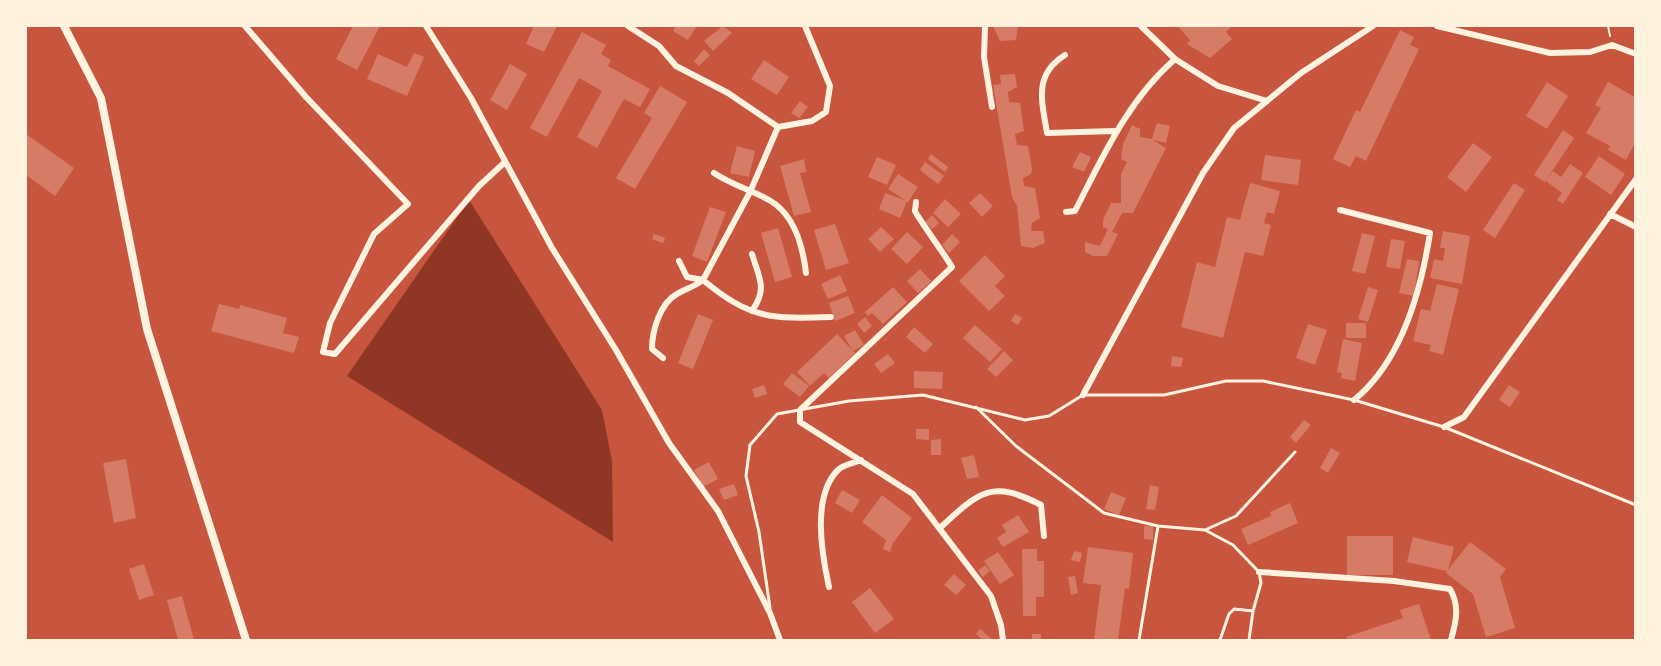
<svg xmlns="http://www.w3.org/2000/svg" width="1661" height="666" viewBox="0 0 1661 666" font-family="'Sofia Sans Condensed',sans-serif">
  <rect width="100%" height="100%" fill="#c8553d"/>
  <path fill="#8f3625" d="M469 200 602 410 612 461 613 542 347 376Z"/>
  <path fill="#d67c66" d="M353 26H380L357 70 336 59Z
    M534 26H557L544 52 526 44Z
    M676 26H697L688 40 673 31Z
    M723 26 732 33 713 51 704 41Z
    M993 26H1018L1016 40 1000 41Z
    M1178 26H1232L1226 32 1232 39 1210 58 1187 44 1190 40Z
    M1400 30 1414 37 1410 45 1419 49 1366 161 1356 156 1350 167 1333 159 1356 110 1360 112Z
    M582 32 606 45 601 54 611 60 608 66 650 89 640 107 624 99 597 148 577 137 602 91 579 78 547 137 530 128Z
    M704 49 710 55 699 66 694 61Z
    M414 53 424 57 407 96 367 79 378 54 407 67Z
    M764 60 789 77 777 95 751 79Z
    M510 64 527 74 507 110 490 100Z
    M1015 74 1017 87 1008 92 1009 102 1020 103 1024 131 1015 134 1017 145 1028 146 1032 169 1031 174 1023 178 1024 186 1035 188 1040 218 1032 223 1031 231H1043L1045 243 1033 248 1021 246 1017 206 1012 197 993 85 1001 84 1000 75Z
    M1547 82 1568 96 1547 129 1526 116Z
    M1608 82 1635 97V143L1626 160 1608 150 1610 146 1586 133 1601 108 1595 105Z
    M660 86 687 102 635 189 616 178 652 118 644 113Z
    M800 101 808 107 799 118 791 113Z
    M1157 123 1170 126 1166 143 1153 140 1166 148 1133 213H1122L1112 232 1118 234 1107 256H1093L1085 252V242L1100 246 1108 229 1103 227V220L1111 203H1121V174L1127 162 1121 159 1123 144 1132 125 1140 129V137L1152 139Z
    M1563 130 1574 138 1545 182 1534 175Z
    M26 134 74 168 55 196 26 175Z
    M1473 143 1492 157 1466 192 1447 177Z
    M737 146 755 151 749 177 730 173Z
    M1080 152 1091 157 1084 172 1072 167Z
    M931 154 948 167 945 172 928 159Z
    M1265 155 1301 160 1298 185 1261 180Z
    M1599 156 1625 174 1611 195 1585 177Z
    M877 157 896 165 887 185 868 177Z
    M804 159 806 172 800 173 811 212 794 216 780 166Z
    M925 162 944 176 938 184 920 170Z
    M1570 164 1583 173 1563 204 1557 200 1562 193 1546 181 1553 171 1561 177Z
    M898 174 918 187 908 202 888 189Z
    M1250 183 1280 191 1274 214 1267 212 1264 223 1271 225 1263 256 1245 252 1223 338 1181 327 1197 262 1215 267 1227 217 1240 220Z
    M1514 183 1525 190 1495 238 1483 230Z
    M885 193 907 201 900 218 879 209Z
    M980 193 993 206 982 217 969 203Z
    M945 199 961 214 948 227 933 213Z
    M710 207 726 212 707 262 692 256Z
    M932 215 939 223 932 229 925 222Z
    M835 224 849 263 826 270 814 230Z
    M881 227 894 239 880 252 868 239Z
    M778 228 792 277 775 282 761 233Z
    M1443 231 1470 236 1462 284 1430 278 1434 259 1443 261 1445 248H1440Z
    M907 232 923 247 907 264 891 249Z
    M1362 233 1375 236 1365 274 1352 271Z
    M654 234 665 238 663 243 652 239Z
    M952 234 960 242 949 253 942 245Z
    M1391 239 1405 241 1400 269 1386 267Z
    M985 255 1005 276 995 286 1005 296 989 311 959 281Z
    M1407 259 1419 261 1414 296 1399 293Z
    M920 269 931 281 918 293 907 281Z
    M840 275 847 291 828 299 821 284Z
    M1437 284 1459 289 1443 355 1429 351 1431 345 1413 341 1421 309 1430 311Z
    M893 287 907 302 883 324 872 313 868 316 865 312Z
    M1368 287 1378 290 1368 322 1358 319Z
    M848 296 855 313 835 321 829 303Z
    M219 304 239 309 240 305 287 318 283 333 299 337 294 353 211 331Z
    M698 314 713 320 693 369 678 363Z
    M1015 314 1022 318 1018 325 1011 321Z
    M865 317 872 326 864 333 857 324Z
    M1346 323H1366V338H1346Z
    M1308 324 1327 330 1315 365 1296 358Z
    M975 325 1002 349 990 362 963 338Z
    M914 327 933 344 925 353 906 337Z
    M855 330 864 345 853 351 855 353 829 378 824 373 810 386 797 372 837 334 853 351 844 336Z
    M1343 339 1362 343 1355 381 1341 378 1342 373 1337 372Z
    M1004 351 1013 360 996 377 987 369Z
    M888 354 895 363 881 373 874 364Z
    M1172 356 1183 358 1181 367 1171 366Z
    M914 371 943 372 942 389 914 388Z
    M792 373 809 386 800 397 783 384Z
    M764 385 767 394 755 398 752 389Z
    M1509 385 1520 392 1510 407 1499 400Z
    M1304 420 1311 425 1296 443 1290 437Z
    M916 429H929V440L916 439Z
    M941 439V455H931V440Z
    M1331 448 1340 453 1328 473 1320 468Z
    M974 455 979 477 967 479 961 458Z
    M126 459 136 518 114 523 103 463Z
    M709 462 718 479 703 487 694 470Z
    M734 484 738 495 724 500 719 489Z
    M1150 485 1159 487 1155 510 1146 509Z
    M842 490 860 500 852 513 835 503Z
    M1111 492 1126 498 1119 515 1104 509Z
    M882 495 912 518 893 543 890 552 883 549 886 540 862 522Z
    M1290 503 1298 523 1248 545 1241 529 1271 516 1270 512Z
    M1018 515 1029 532 1003 547 997 538 1006 532 1002 525Z
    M1144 526H1153V540L1144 539Z
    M1347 536H1393V575H1347Z
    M1413 537 1454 547 1448 570 1470 542 1506 569 1500 577 1515 628 1486 637 1473 594 1446 573 1447 571 1407 562Z
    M1088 547 1133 553 1129 589 1125 588 1118 640H1094L1101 585 1083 583Z
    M1022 549H1037V561H1044V597H1036V616H1023Z
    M1074 551 1082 553 1080 562 1071 560Z
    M998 552 1014 575 1000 584 984 561Z
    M144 564 154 595 139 600 129 569Z
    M985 565 990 571 983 577 978 571Z
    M954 574 966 585 956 595 944 585Z
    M1075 576 1078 593 1071 595 1068 577Z
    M870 588 894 619 875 633 852 602Z
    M182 596 194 640H178L167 600Z
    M1419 604 1431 640H1348L1346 637 1403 618 1400 610Z
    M980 629 993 640H983L976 634Z
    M1032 634H1041V640H1032Z"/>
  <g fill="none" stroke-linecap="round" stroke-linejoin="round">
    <path stroke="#fff3e0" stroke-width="2" d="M1608 26 1610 36"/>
    <path stroke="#fff3e0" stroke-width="3" d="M976 407 1016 446 1104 513 1158 526 1139 640
      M1158 526 1205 530 1233 545 1259 572 1261 583 1253 611 1234 609 1229 614 1220 640
      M1205 530 1236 516 1295 452
      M770 608 759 532 746 476 750 445 777 414 849 401 923 395 1025 420 1049 416 1083 395H1164L1226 381H1263L1354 400 1444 427 1636 505
      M1249 640 1253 611"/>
    <path stroke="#fff3e0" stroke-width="6" d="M245 26 306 97 408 204 374 234 330 323 323 352 335 354 479 186 505 162
      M426 26 471 98 552 248 616 350 669 443 718 511 770 613 780 640
      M628 26 659 46 676 66 728 93 778 127 812 121 826 112 830 86 805 26
      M985 26 984 57 992 107
      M1141 26 1175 59
      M1437 26 1550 53 1590 52 1612 45 1636 54
      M1065 55C1033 75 1042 101 1047 133L1115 131
      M778 127 750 192 703 280C750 319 771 319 831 317
      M714 173C732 185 751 190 769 200 794 214 803 247 806 273
      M916 202C916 205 915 208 915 211 916 215 947 258 952 267L800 410V422L913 494 991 596 1001 625 1003 640
      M1340 210 1430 233C1421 291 1401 362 1354 400
      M1066 212 1075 211C1103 156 1128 100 1175 59L1218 86 1267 101
      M1610 214 1636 227
      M752 254C759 278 768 288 752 311
      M663 358 652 349C652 331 660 303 677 294 687 288 694 287 703 280L687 277 679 261
      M1083 395 1203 173 1234 128 1301 73 1373 26
      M1444 427 1464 417 1636 179
      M941 527C979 492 991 479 1041 505L1044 536
      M1259 572 1394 581 1450 589C1460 606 1456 622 1451 640
      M829 587C822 555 811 495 839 469 844 465 854 463 861 460"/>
    <path stroke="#fff3e0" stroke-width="8" d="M64 26 101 98 147 329 246 640"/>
  </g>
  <rect width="1661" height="666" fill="none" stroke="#fff3e0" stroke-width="54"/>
</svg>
